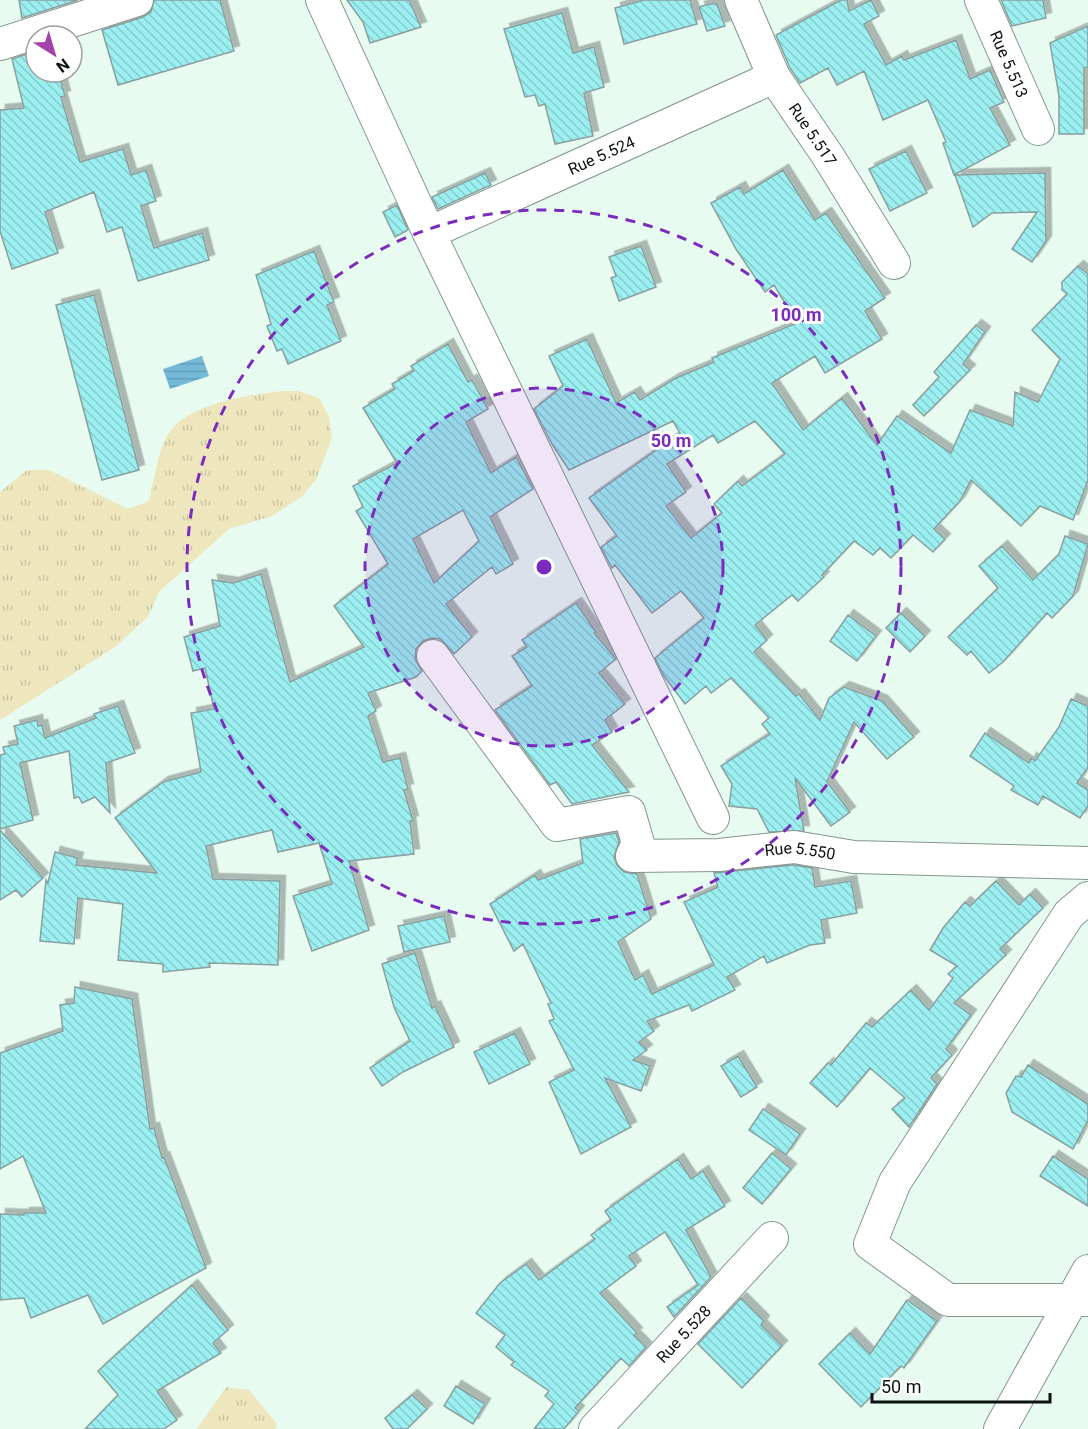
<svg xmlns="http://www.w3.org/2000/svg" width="1088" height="1429" viewBox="0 0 1088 1429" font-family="Roboto,sans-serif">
  <defs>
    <pattern id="grass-tufts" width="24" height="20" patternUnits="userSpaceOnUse" patternTransform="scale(1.5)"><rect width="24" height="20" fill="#eee7bd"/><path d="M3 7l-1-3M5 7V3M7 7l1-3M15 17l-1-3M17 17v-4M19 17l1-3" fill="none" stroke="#cbc5a1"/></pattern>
    <pattern id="water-rules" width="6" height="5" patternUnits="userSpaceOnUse" patternTransform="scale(1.5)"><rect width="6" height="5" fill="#75b9d8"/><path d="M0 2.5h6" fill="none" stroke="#649eb8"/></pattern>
    <pattern id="building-back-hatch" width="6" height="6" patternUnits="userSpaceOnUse" patternTransform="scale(1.5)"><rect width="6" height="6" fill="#9beff0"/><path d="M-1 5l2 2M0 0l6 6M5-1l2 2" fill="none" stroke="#84cccd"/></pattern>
    <filter id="shadow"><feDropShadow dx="5.5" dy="-5.5" stdDeviation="0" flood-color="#0004"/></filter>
  </defs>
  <rect width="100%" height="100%" fill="#e8fbf1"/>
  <path fill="url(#grass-tufts)" d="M282 391H298L319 398 329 416 332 438 316 480 301 497 272 516 229 529 159 592 148 617 115 647 0 720V492L27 470H49L128 509 149 501C154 481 157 456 166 438 182 404 249 395 282 391Z
    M226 1387 249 1390 277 1424 275 1429H197Z"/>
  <path fill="url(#water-rules)" d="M202 356 209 376 170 389 163 369Z"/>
  <path fill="url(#building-back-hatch)" stroke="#8a9f9f" stroke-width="1.5" fill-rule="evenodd" filter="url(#shadow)" d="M19 0H78L22 18Z
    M154 0H220L234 51 118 85 102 30 143 17 151 12Z
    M347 0H409L421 27 370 43 363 22Z
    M644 0H690L697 24 624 44 615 8Z
    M841 0H847L849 11 871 0 879 16 864 24 886 65 902 56 904 60 956 40 970 79 990 70 1004 102 990 108 1010 145 954 175 943 143 946 142 928 100 883 120 864 71 837 85 828 68 800 83 790 68 776 35Z
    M1001 0H1043L1046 18 1012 26Z
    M709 4H717L725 26 707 31 699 7Z
    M562 13 573 53 594 47 604 87 584 93 593 136 555 144 545 104 539 106 535 95 525 97 504 29Z
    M1088 26V67L1084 68V134H1059V96L1050 43Z
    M36 51V72H58L65 96 61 97 80 162 123 149 131 175 146 170 156 201 141 206 154 248 202 233 209 260 138 281 122 227 107 232 94 192 45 212 58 253 12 269 0 231V110L24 108 12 59Z
    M906 151 927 193 890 211 869 169Z
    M783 170 815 220 826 213 885 298 865 311 882 339 825 373 815 356 772 383 803 430 842 398 877 445 897 416 951 453 970 410 1013 426 1015 392 1038 402 1060 359 1032 330 1067 294 1062 290V282L1078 266 1088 274V480L1073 520 1040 506 1021 526 971 480 960 501 934 529 945 539 933 552 913 535 891 558 880 548 873 555 854 541 822 575 824 577 798 601 792 595 755 625 767 640 754 652 796 696 799 694 820 720 829 698 844 687 882 701 914 737 887 759 854 722 827 782 850 812 831 826 795 778 804 831 769 832 757 809 729 806 732 784 721 766 770 734 762 724 769 718 731 678 711 693 706 686 685 704 664 676 655 658 704 618 681 591 652 613 615 565 612 568 601 547 617 536 589 498 680 433 673 421 569 470 552 444 534 409 563 386 549 356 587 339 616 403 635 392 640 400 674 379 714 362 712 358 797 323 774 285 765 292 736 249 711 203 740 187 744 194ZM755 421 785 454 742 486 738 481 714 504 722 513 691 538 666 506 686 492 667 464 713 435 718 443Z
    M485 173 491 185 438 209 432 197Z
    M1045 173 1046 241 1032 262 1012 249 1037 212 992 213 973 227 955 175Z
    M397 205 408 230 395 237 383 212Z
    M641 246 656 287 619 301 611 278 616 276 609 257Z
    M314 251 334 302 327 305 341 341 288 364 282 349 277 351 267 326 271 324 256 275Z
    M94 295 139 470 102 480 56 305Z
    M976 325 985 332 963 364 970 370 924 416 913 405 939 377 934 372Z
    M448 344 468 382 472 380 488 409 466 422 491 473 516 457 533 489 490 517 513 564 496 574 492 567 446 604 472 637 454 654 440 639 432 638 423 641 416 649 415 659 422 671 416 677 368 693 376 711 368 716 383 762 400 758 408 789 404 790 413 821H410L414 854 349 861 369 930 312 951 293 896 332 884 319 843 278 852 272 830 206 846 213 879 280 881 278 965 209 963 210 967 163 972V964L118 960 123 904 78 898 74 944 40 941 46 880 48 883 55 852 78 858 76 865 157 873 115 818 163 782 201 772 191 713 214 709 205 668 193 671 184 637 220 626 212 580 233 583 261 574 290 682 364 647 334 606 388 564 356 511 363 507 353 486 397 463 363 408 395 389 392 384 414 371 411 366ZM463 510 479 541 434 583 413 539Z
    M1065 536 1088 544 1073 596 1052 618 1047 613 1003 662 989 673 971 651 967 655 948 637 998 588 979 566 1002 546 1033 580 1059 554Z
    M576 603 596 632 594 633 616 659 599 673 625 704 605 720 612 732 592 745 629 792 572 804 556 782 550 785 495 710 532 686 512 656 527 647 522 640Z
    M901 613 925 636 910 652 886 628Z
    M848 615 876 636 857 661 830 641Z
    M1071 699 1088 706V767L1077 783 1088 790V806L1080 818 1043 796 1038 805 1011 790 1014 786 970 756 985 733 1029 763 1031 758 1035 761 1059 727Z
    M118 706 135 753 106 763 110 813 95 797 82 803 79 797 74 798 69 751 20 763 33 820 0 829V755L5 754 3 747 18 744 14 726 37 720 38 726 42 725 45 738 96 718 94 714Z
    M0 830 43 878 22 897 16 890 0 900Z
    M616 833 619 842 614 857 617 865 624 872 637 874 651 919 618 942 635 980 643 975 652 994 714 965 684 902 718 887 714 873 793 865 812 868 815 887 851 881 857 913 821 920 825 943 810 945 767 963 764 956 727 977 735 990 692 1011 689 1005 647 1021 654 1031 639 1042 647 1050 633 1060 650 1066 641 1091 605 1078 631 1127 581 1154 549 1082 574 1070 549 1021 554 1019 548 1004 551 1003 523 944 514 951 490 904 535 875 538 880 583 863 580 839Z
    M996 881 1019 905 1030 894 1043 908 1000 949 1006 955 954 1003 971 1015 946 1049 952 1055 931 1078 937 1084 909 1127 892 1109 905 1098 870 1068 837 1107 810 1083 828 1063 831 1065 866 1023 872 1027 911 990 929 1010 953 978 948 974 957 966 930 950 943 928 965 902 970 906Z
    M444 916 450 942 404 952 398 926Z
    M415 953 432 1008 435 1006 454 1047 403 1072 382 1086 370 1068 410 1041 394 1007 382 964Z
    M75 987 132 999 150 1129 154 1128 162 1158 164 1157 206 1268 103 1324 88 1295 31 1318 24 1298 0 1300V1214L24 1215V1213H46L23 1156 0 1169V1053L63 1031 60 1005 74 1003Z
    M515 1033 530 1064 489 1084 474 1052Z
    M738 1056 757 1087 741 1097 721 1066Z
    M1028 1065 1088 1104V1120L1073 1149 1012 1112 1006 1093 1016 1076 1021 1077Z
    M763 1109 800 1134 786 1155 749 1130Z
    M772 1153 791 1169 762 1204 743 1188Z
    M1053 1156 1088 1179V1206L1040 1176Z
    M678 1159 691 1179 703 1171 725 1206 686 1230 711 1277 674 1317 667 1307 698 1285 665 1232 629 1256 636 1266 600 1293 637 1333 634 1335 646 1347 629 1366 621 1358 575 1408 579 1411 564 1429H534L554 1404 545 1396 549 1391 511 1365 514 1362 496 1347 505 1335 476 1313 500 1283 526 1264 539 1280 595 1239 591 1235 611 1220 605 1211Z
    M192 1285 228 1330 213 1343 221 1353 157 1391 177 1420 164 1429H85L118 1395 98 1371Z
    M741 1298 764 1321 761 1325 782 1346 742 1388 698 1344Z
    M907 1300 937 1321 904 1368 901 1366 861 1407 819 1364 850 1333 870 1354Z
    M456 1386 485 1404 473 1424 444 1406Z
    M412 1395 427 1409 407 1429H393L385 1418Z"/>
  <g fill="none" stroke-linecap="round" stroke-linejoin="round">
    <defs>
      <g id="minor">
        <path d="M322 0 429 233 713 818"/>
        <path id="s1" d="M741 0 774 77 828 156 894 263"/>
        <path id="s2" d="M981 0 1038 129"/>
        <path d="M0 44 137 0"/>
        <path id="s3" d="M429 233 774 77"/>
        <path id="s4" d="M433 656 557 825 629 812 638 843 632 856 719 855 794 847 854 857 1088 863"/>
        <path d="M1088 898 1069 914 895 1182 870 1244 948 1300H1088"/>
        <path id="s5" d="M595 1429 772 1238"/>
        <path d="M1000 1429 1088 1271"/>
      </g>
    </defs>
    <use href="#minor" stroke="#85968d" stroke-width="34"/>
    <use href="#minor" stroke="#fff" stroke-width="32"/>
  </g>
  <circle cx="544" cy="567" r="179" fill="#7b2cbf" fill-opacity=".12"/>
  <g fill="none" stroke="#7b2cbf" stroke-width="3" stroke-dasharray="10 8">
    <circle cx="544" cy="567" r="179"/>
    <circle cx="544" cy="567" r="357"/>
  </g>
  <g text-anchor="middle" stroke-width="6" stroke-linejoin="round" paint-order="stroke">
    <g font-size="16" fill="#0b120f" stroke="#fff">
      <text dy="6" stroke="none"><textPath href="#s2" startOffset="70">Rue 5.513</textPath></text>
      <text dy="6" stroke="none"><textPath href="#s1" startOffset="153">Rue 5.517</textPath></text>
      <text dy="6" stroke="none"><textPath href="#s3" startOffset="189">Rue 5.524</textPath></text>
      <text dy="6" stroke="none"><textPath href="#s4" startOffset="498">Rue 5.550</textPath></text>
      <text dy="6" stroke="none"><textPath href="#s5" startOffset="130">Rue 5.528</textPath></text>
    </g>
  </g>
  <circle cx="544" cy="567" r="9" fill="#7b2cbf" stroke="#fff" stroke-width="3"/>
  <g font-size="18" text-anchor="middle" font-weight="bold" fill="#7b2cbf" stroke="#fff" stroke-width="6" stroke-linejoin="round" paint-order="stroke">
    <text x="796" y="321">100 m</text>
    <text x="671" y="447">50 m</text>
  </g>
  <g transform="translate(54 54) rotate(143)"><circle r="28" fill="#ffffff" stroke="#9da09f" stroke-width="1.5"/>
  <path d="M0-4.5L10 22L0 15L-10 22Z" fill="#a542a9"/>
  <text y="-9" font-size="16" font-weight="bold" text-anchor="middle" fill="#0b120f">N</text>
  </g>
  <path d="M872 1393v9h178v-9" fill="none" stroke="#0b120f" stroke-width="3"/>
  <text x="881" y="1393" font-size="18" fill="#0b120f" stroke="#ffffff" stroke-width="4.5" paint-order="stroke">50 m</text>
</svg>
